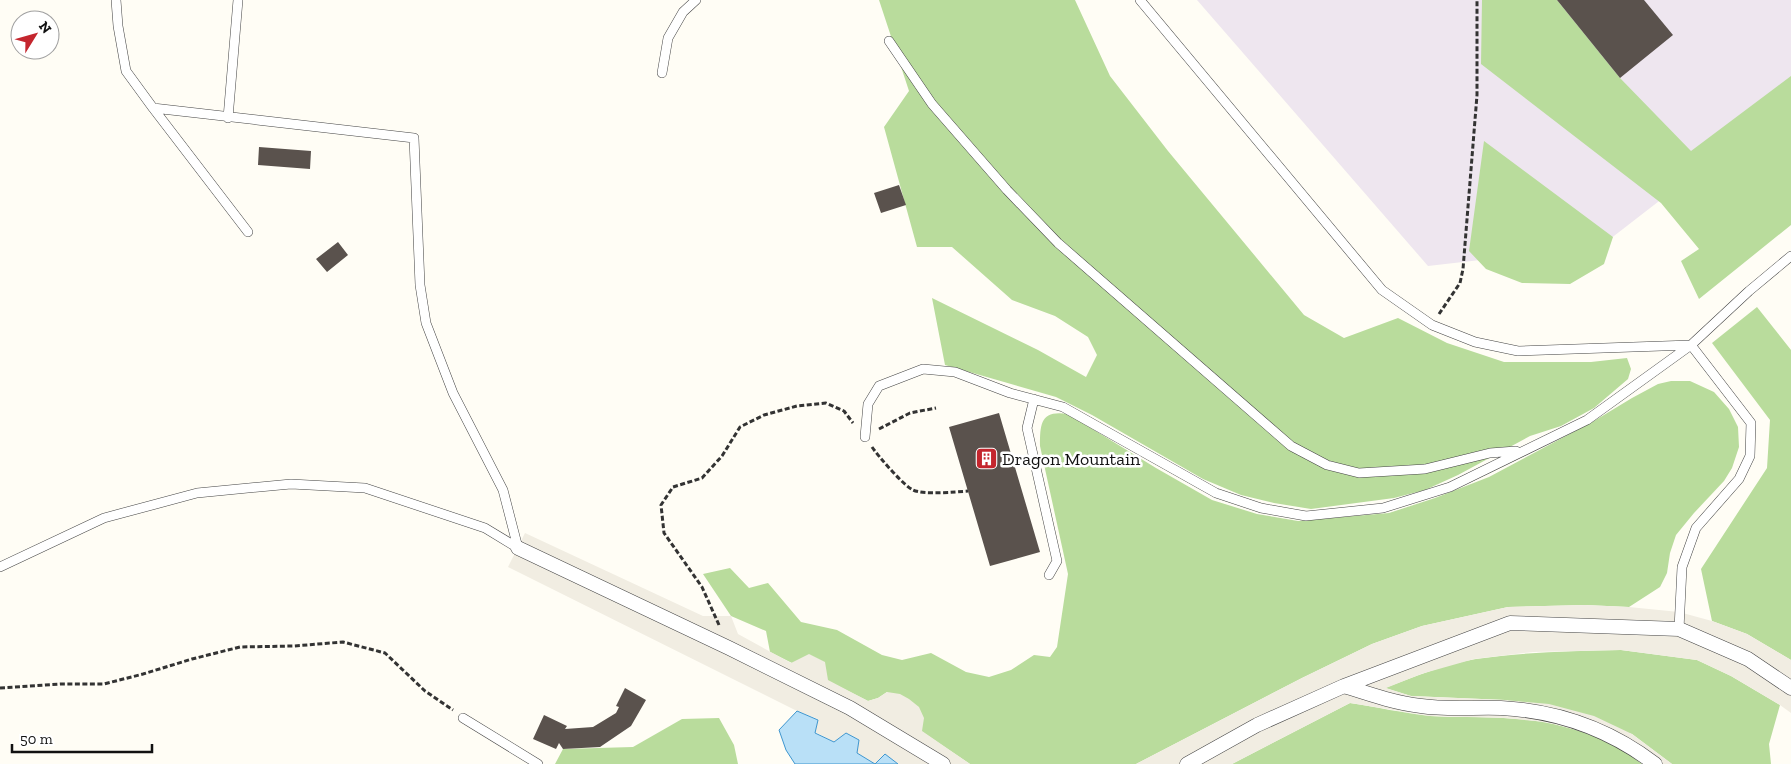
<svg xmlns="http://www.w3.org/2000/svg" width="1791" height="764" viewBox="0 0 1791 764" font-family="'Zilla Slab',serif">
  <rect width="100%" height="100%" fill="#fffdf5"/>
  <path fill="#eee6ef" d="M1197 0H1791V99L1601 246 1428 266Z"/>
  <path fill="#b9dc9c" d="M879 0H1075L1110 76 1168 151 1304 315 1344 338 1398 318 1447 343 1504 362H1591L1627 358 1631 369 1628 379 1594 408 1561 426 1530 436 1458 475 1425 490 1394 498 1311 509 1274 503 1241 495 1203 479 1092 415 1056 397 945 365 932 298 1038 350 1086 377 1097 355 1088 337 1055 316 1012 300 952 247H917L884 127 909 91Z
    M1482 0H1557L1620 78 1691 151 1791 76V225L1699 299 1681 261 1699 249 1661 203 1481 64Z
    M1484 141 1613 237 1604 264 1570 284 1522 283 1486 269 1469 251Z
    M1757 307 1791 350V660L1747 634 1712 621 1701 569 1767 468 1770 420 1712 343Z
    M1671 381H1690L1714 392 1729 409 1738 427 1739 447 1732 468 1724 481 1694 513 1676 535 1670 553 1667 573 1660 587 1629 607 1585 605 1508 607 1422 626 1372 644 1302 678 1136 764H970L921 731 887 692 878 698 868 701 770 652 766 631 731 616 703 574 730 568 749 588 768 583 801 622 837 630 882 655 902 660 931 653 966 672 989 677 1011 670 1034 655 1050 657 1057 647 1068 574 1040 446C1040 423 1041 410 1068 414L1156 468 1212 500 1257 514 1298 521 1389 513 1435 498 1489 477 1594 421 1632 398 1658 384Z
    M1621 650 1697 660 1731 676 1780 705 1769 744 1771 764H1672L1632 734 1505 700 1411 696 1385 688C1414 677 1445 664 1476 659 1524 652 1573 651 1621 650Z
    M1350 703C1376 707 1403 713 1430 716 1454 718 1478 716 1503 718 1552 720 1603 733 1642 764H1232Z
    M719 718 734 745 738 764H555L563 749 633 747 682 719Z"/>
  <path fill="#f1ede2" d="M525 533 703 616H731L738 634 791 663 809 654 825 662 828 680 868 701 878 698 887 692 900 694 909 699 919 707 924 718 922 731 970 764H898L885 754 875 764 857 753 859 740 846 733 834 742 815 732 818 719 797 711 508 567Z
    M1585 605 1629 607 1679 612 1712 621 1747 634 1791 660V713L1780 705 1731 676 1697 660 1621 650 1533 652 1474 659 1421 674 1386 688 1411 696 1505 700 1549 704 1594 716 1632 734 1672 764H1642L1627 752 1591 734 1546 722 1504 718 1430 716 1350 703 1232 764H1136L1302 678 1372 644 1422 626 1508 607Z"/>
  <path fill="#b9e0f7" stroke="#3f96cf" d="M797 711 818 720 815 733 834 742 846 733 859 740 857 753 875 764 885 754 898 764H795L786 750 779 730Z"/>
  <path fill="#5a524d" d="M1557 0H1644L1673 35 1620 78Z
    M259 147 311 151 310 169 258 165Z
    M899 185 906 205 881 213 874 193Z
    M338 242 348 255 327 272 316 259Z
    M999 413 1040 552 990 566 949 427Z
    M625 688 646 700 631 726 600 747 563 749 559 743 556 749 533 739 544 715 567 726 565 729 593 727 616 713 619 707 616 706Z"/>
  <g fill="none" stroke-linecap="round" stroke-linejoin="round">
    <defs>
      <path id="service" d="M116 0 118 26 126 71 153 108 414 138 420 285 426 323 453 393 503 490 518 548
        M1140 0 1382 290 1432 325 1475 342 1518 351 1691 345 1751 423 1750 456 1739 479 1696 528 1682 567 1679 629
        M889 41 932 104 1007 190 1058 243 1291 446 1327 465 1359 473 1425 469 1490 453 1516 451
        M662 73 668 38 683 12 696 0
        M153 108 248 232
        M228 118 238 0
        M1034 399 1027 428 1057 561 1049 575
        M865 437 868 404 879 386 923 369 955 372 1010 393 1063 407 1216 493 1261 508 1306 516 1383 508 1450 487 1587 420 1691 345 1749 291 1791 256
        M0 567 104 518 197 493 291 484 365 488 485 528 518 548
        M463 718 538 764"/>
      <path id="pedestrian" d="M518 548 729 648 850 708 943 764
        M1344 686C1369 694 1395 703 1421 706 1447 710 1475 707 1501 708 1559 711 1609 729 1655 764
        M1187 764 1257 725 1344 686 1510 623 1679 629 1748 659 1791 688"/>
    </defs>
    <use href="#service" stroke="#444" stroke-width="10"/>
    <use href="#pedestrian" stroke="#444" stroke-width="15"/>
    <path stroke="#333" stroke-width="3" stroke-dasharray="5 2.5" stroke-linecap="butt" d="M1439 314 1460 283 1463 269 1477 95V0
      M879 429 910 413 936 408
      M872 447C878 456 904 486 913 490 923 495 955 492 968 491
      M719 625 702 587 664 533 661 505 673 487 702 478 722 456 740 427 764 415 797 406 826 403 844 411 853 423
      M0 688 60 684H104L143 674 192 659 240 647 294 646 343 642 385 653 425 691 453 710"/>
    <use href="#service" stroke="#fff" stroke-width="9"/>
    <use href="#pedestrian" stroke="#fff" stroke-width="14"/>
  </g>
  <defs>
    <symbol id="building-square" viewBox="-11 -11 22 22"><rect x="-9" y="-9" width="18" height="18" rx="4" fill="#c4262e" stroke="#fff"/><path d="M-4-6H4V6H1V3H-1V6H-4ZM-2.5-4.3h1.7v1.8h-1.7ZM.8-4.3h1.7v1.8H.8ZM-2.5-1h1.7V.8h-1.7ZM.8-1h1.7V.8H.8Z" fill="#fff"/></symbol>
  </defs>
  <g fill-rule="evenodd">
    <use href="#building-square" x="974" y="446" width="25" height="25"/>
  </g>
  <g text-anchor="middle" stroke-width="5" stroke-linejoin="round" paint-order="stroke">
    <g font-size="18" fill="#111" stroke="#fff" text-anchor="start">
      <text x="1002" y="465">Dragon Mountain</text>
    </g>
  </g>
  <g transform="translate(35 35) rotate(53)"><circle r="24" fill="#ffffff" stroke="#a0a0a0"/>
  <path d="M0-4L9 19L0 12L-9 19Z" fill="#c4262e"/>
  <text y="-8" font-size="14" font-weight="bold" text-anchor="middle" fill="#111111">N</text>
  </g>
  <path d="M12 744v8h140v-8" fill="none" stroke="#111111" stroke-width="2.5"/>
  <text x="20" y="744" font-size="15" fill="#111111" stroke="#ffffff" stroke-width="4" paint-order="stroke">50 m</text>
</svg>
